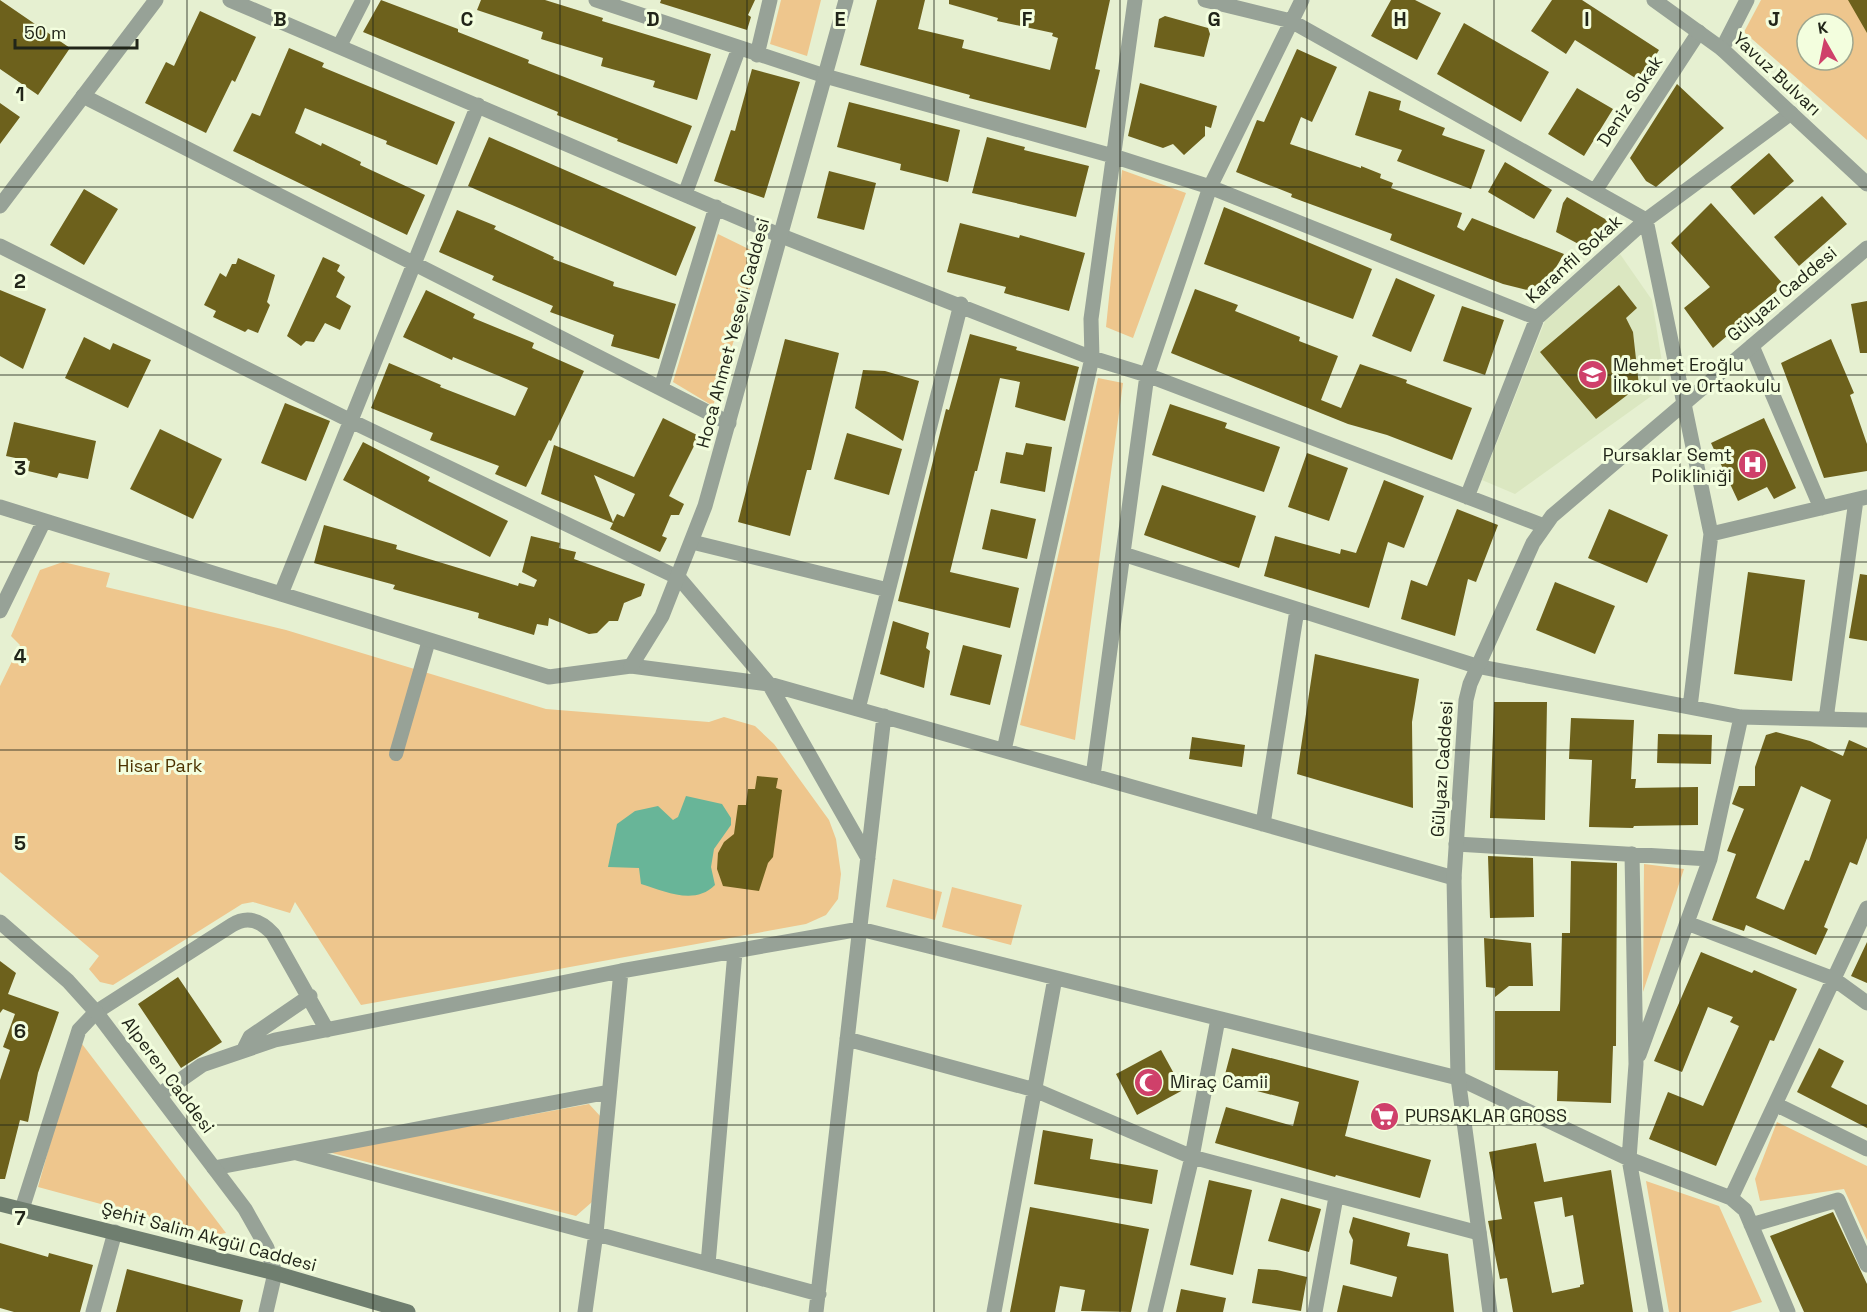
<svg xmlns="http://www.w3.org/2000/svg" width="1867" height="1312" viewBox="0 0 1867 1312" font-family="'Space Grotesk',sans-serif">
  <rect width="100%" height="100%" fill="#e6f0d1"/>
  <path fill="#dbe7c1" d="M1620 254 1652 300 1662 362 1657 392 1515 494 1482 480 1545 321Z"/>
  <path fill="#eec68d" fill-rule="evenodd" d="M781 0H821L807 56 770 44Z
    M1761 0H1867V140L1744 32ZM1807 24H1843V60H1807Z
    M1122 170 1186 193 1133 338 1106 327Z
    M718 234 761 255 713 406 673 382Z
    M1098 378 1123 383 1075 740 1020 725Z
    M63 562 110 573 106 587 286 630 546 709 709 722 724 717 755 726 774 744 829 820 836 839 841 874 838 899 826 915 806 924 361 1005 295 902 290 913 253 902 242 904 113 985 100 982 89 969 99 956 0 872V686L20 645 11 636 40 570Z
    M1644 864 1684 869 1643 992Z
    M893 879 942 892 935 920 886 907Z
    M952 887 1022 905 1011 945 942 927Z
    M79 1040 226 1233 215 1235 38 1187Z
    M589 1104 601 1117 592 1202 576 1216 328 1152Z
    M1777 1122 1867 1166V1240L1844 1189 1760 1201 1755 1179Z
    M1646 1181 1719 1206 1762 1302 1730 1312H1669Z"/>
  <path fill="#68b598" d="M686 796 722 804 731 818V825L714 849 711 867 715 885C694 906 665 891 641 884L639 868 608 867 617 824 635 811 658 806 673 820 678 817Z"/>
  <path fill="#6d611c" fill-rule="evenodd" d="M0 0 70 48 38 95 0 69Z
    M381 0 458 29V32L529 60 528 63 692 126 677 164 617 141 618 139 557 115 558 112 363 32Z
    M481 0H545L603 18 602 21 711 54 697 100 653 87 655 81 601 66 603 58 541 39 543 32 477 10Z
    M661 0H755L748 15 751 17 747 30 660 3Z
    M877 0H925L918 29 964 40 962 48 1050 70 1058 38 1052 36 1053 33 997 21 998 18 949 4V0H1110L1095 69 1100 70 1086 128 969 98 970 95 860 65Z
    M1391 0H1415L1441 13 1417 60 1371 36Z
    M1552 0H1582L1659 50 1640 81 1575 40 1566 54 1531 31Z
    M1848 0H1867V33Z
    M200 11 256 37 235 82 232 80 206 133 145 103 166 62 174 66Z
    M1165 16 1208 28 1210 34 1204 57 1154 47 1159 19Z
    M1464 23 1549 72 1521 122 1437 74Z
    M289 48 324 63 322 67 455 122 437 165 386 144 387 141 305 108 295 133 321 146 322 143 361 162 360 165 425 195 407 235 233 151 252 113 260 116Z
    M1297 49 1337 67 1312 122 1301 117 1290 144 1361 168V166L1381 174 1380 178 1393 183 1391 188 1462 213 1457 227 1464 231 1472 218 1564 254 1549 279 1535 292 1503 284 1390 240 1392 234 1291 197 1292 194 1236 172 1257 120 1264 122Z
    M752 69 800 82 764 198 714 181 731 130 735 131Z
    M1140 83 1217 106 1211 128 1205 126V136L1184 155 1173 144 1163 148 1128 136Z
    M1677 84 1724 128 1656 187 1646 181 1630 158Z
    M1577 88 1613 109 1584 156 1548 134Z
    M1369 91 1401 101 1399 110 1445 128 1442 135 1485 150 1471 189 1397 161 1402 150 1355 135Z
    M849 102 960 130 948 182 900 170 901 164 837 147Z
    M0 103 20 117 0 144Z
    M489 137 696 227 676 276 468 186Z
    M987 137 1025 147 1024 150 1089 166 1076 217 972 193Z
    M1769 153 1794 181 1754 215 1730 187Z
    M1505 162 1552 190 1534 219 1488 192Z
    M829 171 876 183 864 230 817 218Z
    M84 189 118 209 84 265 50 245Z
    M1822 196 1847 224 1799 266 1774 237Z
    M1567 197 1612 223 1601 239 1595 240 1586 248 1556 232 1563 203Z
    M1711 203 1784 285 1748 314 1750 316 1713 348 1684 308 1710 287 1671 243Z
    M1224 207 1372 269 1353 319 1204 264Z
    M457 210 496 226 494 229 554 257 553 259 614 282 613 286 676 304 659 359 611 346 614 335 550 312 553 306 492 280 494 276 439 252Z
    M960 223 1019 238 1020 235 1085 253 1069 311 1004 293 1006 287 947 272Z
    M323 257 340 265 337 271 345 277 336 297 351 306 340 330 325 323 314 342 306 341 301 346 287 336Z
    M238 258 275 275 267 302 270 305 258 333 248 329 245 332 213 317 216 311 204 305 220 273 226 277 232 264H236Z
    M1396 278 1435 295 1411 352 1372 336Z
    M1619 285 1637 308 1626 318 1633 332 1639 386 1596 419 1540 352Z
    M1195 289 1238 305 1235 311 1300 337 1299 341 1338 356 1321 400 1341 408 1360 364 1407 380 1406 383 1472 408 1452 460 1387 435 1348 424 1171 353Z
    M0 290 46 309 23 369 0 356Z
    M426 290 475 314 473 318 534 343 532 348 584 371 551 441 549 440 526 487 495 474 499 466 430 440 433 433 371 408 389 363 441 385 440 387 515 416 528 388 453 357 452 360 403 337Z
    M1867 301V353H1860L1851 304Z
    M1462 306 1504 320 1485 375 1443 361Z
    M970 334 1017 347 1016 350 1079 367 1065 421 1015 407 1020 382 1000 378 977 471H975L950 572 1019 588 1010 628 898 601 946 409 949 410Z
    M84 337 110 350 113 343 151 360 128 408 65 378Z
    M785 339 839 353 811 470H807L790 536 738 522Z
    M1831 339 1854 393 1850 395 1867 444V471L1824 478 1781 363Z
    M863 370 885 371 919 381 903 441 855 408Z
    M285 403 330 421 306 481 261 463Z
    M1170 404 1227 423 1225 428 1280 447 1264 492 1152 455Z
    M663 418 699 436 669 496 684 504 679 515H671L662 536 667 538 660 552 610 529 613 523 541 494 554 445 634 477ZM594 475 635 494 624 517 617 514 613 522Z
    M1764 418 1796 488 1774 499 1767 487 1738 501 1711 443Z
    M14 422 96 441 88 479 59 473 57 478 28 471 30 461 6 456Z
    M160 429 222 459 193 519 130 489Z
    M847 433 902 449 889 495 834 479Z
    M363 442 430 477 428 481 508 521 490 557 343 480Z
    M1026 443 1052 447 1045 492 1000 483 1006 452 1023 455Z
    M1307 453 1348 468 1329 521 1288 507Z
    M1384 480 1424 496 1404 548 1388 542 1369 608 1264 576 1275 536 1340 554 1341 549 1356 553Z
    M1162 485 1256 516 1239 568 1144 535Z
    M991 509 1036 519 1027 559 982 549Z
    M1457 509 1498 525 1476 582 1468 579 1455 636 1401 619 1411 580 1427 586Z
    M1609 509 1668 535 1647 583 1588 558Z
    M324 525 397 545 396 549 518 586 519 583 534 587 537 580 522 572 531 536 560 543 559 548 576 552 574 559 645 584 641 596 624 603 618 621H609L597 633 589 634 549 618 548 626 537 624 534 635 478 618 479 613 393 589 395 585 314 563Z
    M1748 572 1805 580 1792 681 1734 674Z
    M1860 574 1867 575V641L1849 638Z
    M1555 582 1615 606 1595 654 1536 630Z
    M893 621 929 633 926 648 930 651 924 688 880 674Z
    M963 645 1002 655 990 705 950 695Z
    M1315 654 1419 679 1412 722 1413 808 1297 774Z
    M1494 702H1547L1545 820 1490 818Z
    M1571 718 1634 720 1631 779H1636L1635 788 1698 787V825L1634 826 1633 828 1589 827 1592 760 1569 759Z
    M1776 732 1810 741 1843 756 1849 740 1867 748V838L1857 865 1850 862 1824 927 1828 929 1816 955 1746 925 1744 931 1712 920 1736 854 1727 851 1744 809 1732 804 1739 786H1755V767L1766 735ZM1801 786 1831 800 1809 861 1805 860 1784 910 1756 898Z
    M1658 734 1712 735 1711 764 1657 763Z
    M1192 737 1245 745 1242 767 1189 759Z
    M757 776 778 778 776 788 782 790 773 857 768 863 759 891 723 886 717 869 718 853 724 842 734 834 738 805H746L748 789H755Z
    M1488 856 1533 858 1534 917 1490 918Z
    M1571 861 1617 863 1616 1046H1613L1611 1103 1557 1101 1558 1071 1495 1070V1011H1560L1562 933H1570Z
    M1484 938 1531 943 1533 986H1509L1495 997V988L1486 987Z
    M1867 942V983L1851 976Z
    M1701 952 1752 973 1754 970 1797 989 1774 1041 1770 1040 1716 1166 1649 1139 1668 1092 1703 1106 1739 1026 1730 1022 1733 1017 1708 1007 1682 1072 1654 1061Z
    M0 961 16 973 8 994 59 1012 38 1073 28 1122 20 1120 5 1179H0V1080L10 1050 3 1047 15 1014 3 1009 0 1013Z
    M178 977 222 1042 181 1068 138 1004Z
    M1232 1048 1359 1081 1345 1136 1431 1160 1420 1198 1336 1175 1335 1177 1215 1143 1226 1107 1293 1126 1299 1102 1223 1082Z
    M1819 1048 1844 1061 1831 1087 1867 1105V1128L1797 1092Z
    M1161 1050 1183 1090 1137 1115 1116 1074Z
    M1043 1130 1093 1139 1090 1159 1158 1170 1152 1204 1034 1184Z
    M1536 1143 1544 1182 1611 1170 1633 1312H1513L1507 1278 1500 1279 1488 1221 1502 1219 1489 1152ZM1562 1197 1565 1217 1573 1215 1584 1284 1580 1285V1287L1552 1293 1534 1202Z
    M1209 1180 1252 1190 1233 1275 1190 1265Z
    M1281 1198 1321 1209 1309 1252 1268 1241Z
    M1030 1207 1149 1229 1131 1312 1081 1311 1085 1290 1060 1286 1055 1312H1010Z
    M1833 1212 1867 1284V1312H1804L1770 1236Z
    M1353 1217 1410 1233 1407 1246 1448 1254 1454 1312H1337L1343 1285 1392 1297 1397 1277 1350 1264 1353 1240 1349 1232Z
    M0 1243 48 1257 49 1253 93 1265 80 1312H14L0 1308Z
    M127 1269 243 1300 240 1312H116Z
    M1258 1269 1277 1270 1307 1277 1301 1311 1252 1303Z
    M1181 1289 1226 1298 1223 1312H1176Z"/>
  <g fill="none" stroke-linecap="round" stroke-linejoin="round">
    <path stroke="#97a297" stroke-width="14" d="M396 754 429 640"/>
    <path stroke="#97a297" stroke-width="15" d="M230 0 779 235 1092 358 1147 375 1544 526
      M596 0 825 76 1113 156 1210 187 1537 318
      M1205 0 1291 21 1646 220 1711 534 1690 707
      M340 45 363 0
      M1722 49 1747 0
      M757 55 770 0
      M83 96 729 423
      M1595 191 1699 32
      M685 194 739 48
      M0 246 351 421 679 578 769 684 868 858
      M1752 346 1821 508
      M661 388 716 207
      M1467 497 1537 318 1646 220 1791 113
      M0 507 549 677 631 666 769 684 1454 878
      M1711 534 1867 497
      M692 542 888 590
      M1123 554 1476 666 1741 717 1867 720
      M281 594 478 105
      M0 611 44 521
      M858 709 961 304
      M1826 719 1856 500
      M1004 750 1092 358 1091 319 1135 0
      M1093 776 1147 375 1210 187 1302 0
      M1263 824 1297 610
      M1456 844 1710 859
      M1632 854 1636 1064 1629 1159 1656 1312
      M1687 923 1834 979 1867 1003
      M847 1039 1035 1090 1192 1157 1479 1233
      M244 1049 250 1037 310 996
      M1639 1055 1710 859 1741 717
      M159 1095 202 1065 275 1040 621 971 860 929 1458 1078 1629 1159 1731 1198 1745 1210 1788 1312
      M1775 1104 1867 1149
      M297 1153 819 1294
      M214 1168 609 1092
      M1731 1198 1867 908
      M22 1209 79 1030 96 1012 232 925C248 915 261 921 273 934L327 1030
      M1751 1225 1838 1200 1867 1265
      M708 1264 735 952
      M93 1312 115 1232
      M585 1312 596 1233 621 971
      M816 1312 884 716
      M994 1312 1055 978
      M1155 1312 1192 1157 1218 1019
      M1315 1312 1336 1197"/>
    <path stroke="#97a297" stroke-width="15" d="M1654 0 1722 49 1867 184
      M0 206 156 0
      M631 666 662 616 705 506 846 0
      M0 922 68 981 96 1012 245 1209 267 1248 275 1273 266 1312
      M1490 1312 1458 1078 1454 878 1466 700 1470 684 1533 543 1552 516 1867 248"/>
    <path stroke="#6f7e6f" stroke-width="15" d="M0 1204 275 1273 408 1312"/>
  </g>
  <path fill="none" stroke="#212519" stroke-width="1.5" stroke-opacity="0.55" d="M187 0V1312M373 0V1312M560 0V1312M747 0V1312M934 0V1312M1120 0V1312M1307 0V1312M1494 0V1312M1680 0V1312M0 187H1867M0 375H1867M0 562H1867M0 750H1867M0 937H1867M0 1125H1867"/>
  <defs>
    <symbol id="school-disc" viewBox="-11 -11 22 22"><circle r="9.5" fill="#cf406a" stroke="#f3fede"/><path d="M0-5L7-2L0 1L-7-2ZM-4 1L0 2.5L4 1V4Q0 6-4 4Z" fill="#fff"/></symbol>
    <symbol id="hospital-disc" viewBox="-11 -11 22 22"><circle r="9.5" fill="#cf406a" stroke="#f3fede"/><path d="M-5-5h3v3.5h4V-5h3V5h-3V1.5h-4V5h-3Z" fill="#fff"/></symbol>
    <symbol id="mosque-disc" viewBox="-11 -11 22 22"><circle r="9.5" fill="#cf406a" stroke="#f3fede"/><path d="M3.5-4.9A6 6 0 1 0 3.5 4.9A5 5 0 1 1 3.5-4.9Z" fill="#fff"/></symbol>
    <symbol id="supermarket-disc" viewBox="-11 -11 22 22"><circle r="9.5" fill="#cf406a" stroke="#f3fede"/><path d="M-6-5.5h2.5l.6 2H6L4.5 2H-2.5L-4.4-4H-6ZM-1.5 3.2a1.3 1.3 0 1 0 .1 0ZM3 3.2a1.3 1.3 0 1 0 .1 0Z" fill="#fff"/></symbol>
  </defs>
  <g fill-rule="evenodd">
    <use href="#school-disc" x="1576" y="358" width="33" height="33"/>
    <use href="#hospital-disc" x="1736" y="448" width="33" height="33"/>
    <use href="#mosque-disc" x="1132" y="1066" width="33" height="33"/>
    <use href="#supermarket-disc" x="1368" y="1100" width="33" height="33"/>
  </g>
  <g text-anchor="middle" stroke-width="6" stroke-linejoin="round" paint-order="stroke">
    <g font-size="18" fill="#212519" stroke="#f3fede">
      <text transform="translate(1777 74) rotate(43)" y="6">Yavuz Bulvarı</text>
      <text transform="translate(1630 101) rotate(-57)" y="6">Deniz Sokak</text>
      <text transform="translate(1574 259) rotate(-42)" y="6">Karanfil Sokak</text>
      <text transform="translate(1782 294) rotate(-40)" y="6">Gülyazı Caddesi</text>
      <text transform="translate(733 333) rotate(-75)" y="6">Hoca Ahmet Yesevi Caddesi</text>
      <text transform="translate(1442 769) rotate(-86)" y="6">Gülyazı Caddesi</text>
      <text transform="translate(168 1075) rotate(53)" y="6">Alperen Caddesi</text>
      <text transform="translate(209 1237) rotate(15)" y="6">Şehit Salim Akgül Caddesi</text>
    </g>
    <g font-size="18" fill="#212519" stroke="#f3fede" text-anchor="start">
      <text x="1613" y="371">Mehmet Eroğlu<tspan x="1613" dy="21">İlkokul ve Ortaokulu</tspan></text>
      <text x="1732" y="461" text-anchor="end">Pursaklar Semt<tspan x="1732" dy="21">Polikliniği</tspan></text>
      <text x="1170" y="1088">Miraç Camii</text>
      <text x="1405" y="1122">PURSAKLAR GROSS</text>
    </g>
    <g font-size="18" fill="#4d3301" stroke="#f3fede">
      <text x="160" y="772">Hisar Park</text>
    </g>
  </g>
  <g font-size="20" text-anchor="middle" font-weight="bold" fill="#212519" stroke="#f3fede" stroke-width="6" stroke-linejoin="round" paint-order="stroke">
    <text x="280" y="26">B</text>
    <text x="467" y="26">C</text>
    <text x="653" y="26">D</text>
    <text x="840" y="26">E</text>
    <text x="1027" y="26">F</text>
    <text x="1214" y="26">G</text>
    <text x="1400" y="26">H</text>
    <text x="1587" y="26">I</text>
    <text x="1774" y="26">J</text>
    <text x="20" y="101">1</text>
    <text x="20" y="288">2</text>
    <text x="20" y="475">3</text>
    <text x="20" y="663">4</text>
    <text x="20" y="850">5</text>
    <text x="20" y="1038">6</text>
    <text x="20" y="1225">7</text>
  </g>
  <g transform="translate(1825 42) rotate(351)"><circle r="28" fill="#f3fede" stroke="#9fa78f" stroke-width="1.5"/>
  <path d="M0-4.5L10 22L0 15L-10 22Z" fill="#cf406a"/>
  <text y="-9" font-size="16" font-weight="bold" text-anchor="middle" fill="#212519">K</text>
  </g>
  <path d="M15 39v9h122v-9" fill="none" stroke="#212519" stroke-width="3"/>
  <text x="24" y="39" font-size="18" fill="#212519" stroke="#f3fede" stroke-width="4.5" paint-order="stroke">50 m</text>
</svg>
